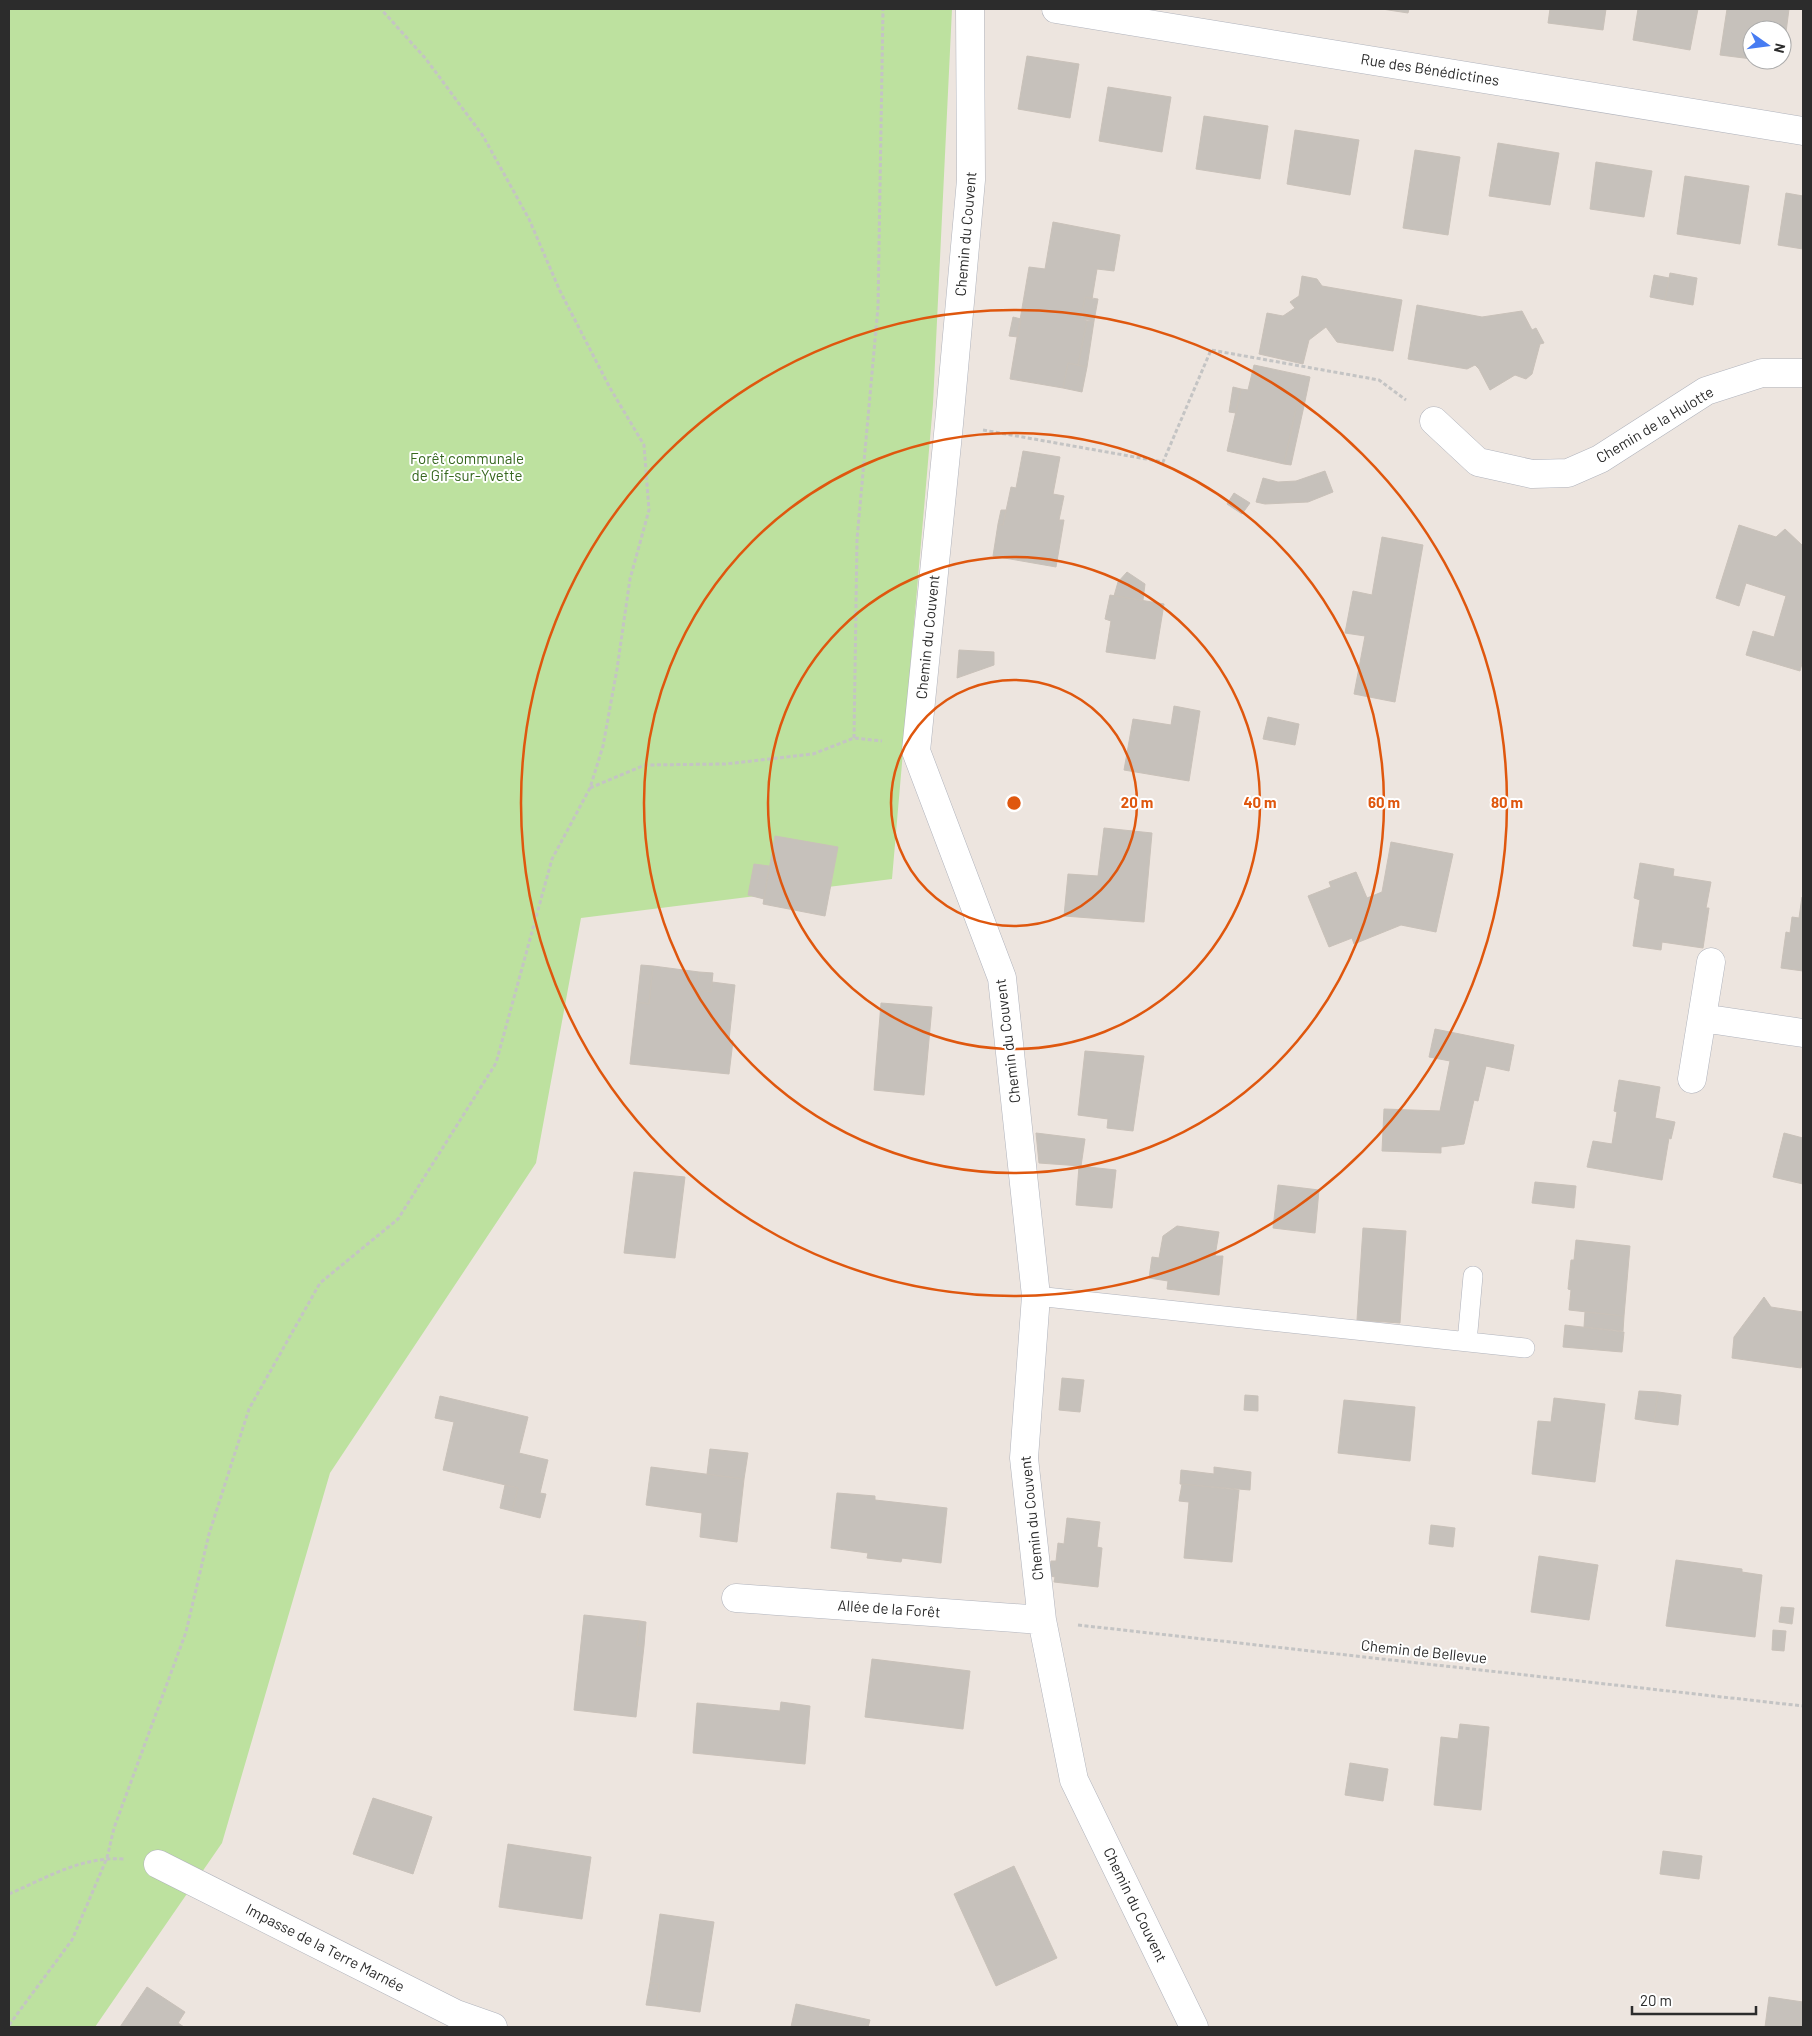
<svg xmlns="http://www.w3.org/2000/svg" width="1812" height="2036" viewBox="0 0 1812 2036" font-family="Barlow,sans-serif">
  <rect width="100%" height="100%" fill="#ede5df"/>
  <path fill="#bde19f" d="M9 9H952L933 404 892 879 581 918 536 1163 330 1473 222 1843 95 2027H9Z"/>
  <path fill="#c6c1bb" stroke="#c9c1b9" d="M1382 9H1409L1408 13Z
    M1550 9H1606L1603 30 1548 23Z
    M1638 9H1698L1690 50 1633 40Z
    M1727 9H1789L1782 63 1757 60H1782V30H1752V59L1720 55Z
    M1027 56 1079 64 1070 118 1018 109Z
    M1108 87 1171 97 1162 152 1099 141Z
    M1204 116 1268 126 1260 179 1196 169Z
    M1295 130 1359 140 1350 195 1287 184Z
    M1498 143 1559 153 1550 205 1489 196Z
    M1415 150 1460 157 1448 235 1403 228Z
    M1596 162 1652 171 1644 217 1590 209Z
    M1685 176 1749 186 1740 244 1677 234Z
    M1786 193 1803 196V249L1778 245Z
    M1053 222 1120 235 1114 271 1097 269 1092 299 1085 297 1081 319 1087 321 1078 365 1068 363 1063 388 1010 379 1029 267 1045 269Z
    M1670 273 1697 278 1693 305 1665 300Z
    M1654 275 1669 278 1665 300 1650 297Z
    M1302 276 1317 279 1322 286 1402 300 1393 351 1337 342 1326 327 1309 340 1303 364 1259 354 1267 313 1283 316 1295 308 1290 302 1299 296Z
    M1085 297 1098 299 1094 321 1081 319Z
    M1417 305 1482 317 1522 311 1532 330 1536 328 1544 343 1540 344 1532 374 1526 379 1515 375 1490 390 1479 369 1475 365 1467 369 1408 359Z
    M1013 317 1021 319 1018 337 1009 336Z
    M1087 321H1094L1087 367 1078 365Z
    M1068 363 1087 367 1082 392 1063 388Z
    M1254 365 1310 377 1304 406 1297 404 1284 464 1227 451 1241 389 1248 390Z
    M1233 387 1241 389 1236 413 1229 412Z
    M1297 404 1304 406 1291 465 1284 464Z
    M1023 451 1060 457 1053 494 1064 496 1059 520H1064L1056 567 993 556 998 524 1003 525 1011 487 1016 488Z
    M1325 471 1333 492 1308 502 1265 504 1256 502 1263 478 1278 482 1296 481Z
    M1234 493 1250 503 1242 514 1227 504Z
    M1001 510H1006L1003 525 998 524Z
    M1739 525 1776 537 1785 529 1803 546V660L1800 671 1746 655 1753 631 1774 637 1786 596 1746 583 1739 606 1716 598Z
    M1382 537 1423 545 1395 702 1354 694 1365 636 1345 633 1353 591 1372 595Z
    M1127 572 1145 584 1143 600 1114 596 1118 582Z
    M1110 595 1164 604 1155 659 1106 652 1111 621 1105 619Z
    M959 650 994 652V665L957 678Z
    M1174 706 1200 711 1189 781 1124 770 1133 719 1171 725Z
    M1268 717 1299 724 1295 745 1263 739Z
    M1104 828 1152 833 1144 922 1064 916 1068 874 1098 876Z
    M775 836 838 847 825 916 763 904Z
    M1391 842 1453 854 1436 932 1401 925 1354 944 1352 938 1329 947 1308 896 1331 887 1329 882 1356 872 1367 898 1382 892Z
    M1640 863 1674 869 1673 876 1711 882 1706 908H1709L1703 948 1662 942 1661 950 1633 946 1640 900 1634 898Z
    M754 864 769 866 764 899 748 895Z
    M1802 897H1803V971L1781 968 1786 932 1790 933 1792 917 1799 918Z
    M641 965 653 966 649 1004 637 1002Z
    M653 966 699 972 697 990 711 992 712 982 735 985 729 1040 733 1041 729 1074 630 1064 637 1002 649 1004Z
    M699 972 713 973 711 992 697 990Z
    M881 1003 932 1007 924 1095 874 1090Z
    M1435 1029 1514 1045 1509 1071 1486 1066 1478 1101 1474 1100 1464 1144 1441 1147V1153L1382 1151 1384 1109 1440 1111 1450 1061 1429 1057Z
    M1085 1051 1144 1056 1133 1131 1107 1128 1108 1119 1078 1115Z
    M1619 1080 1660 1087 1655 1118 1675 1122 1671 1139 1669 1138 1662 1180 1587 1167 1593 1141 1612 1144 1617 1112 1614 1111Z
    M1036 1133 1085 1139 1081 1166 1039 1163Z
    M1784 1133 1803 1138V1184L1773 1177Z
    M1079 1166 1116 1170 1112 1208 1076 1205Z
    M634 1172 685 1177 675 1258 624 1253Z
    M1535 1182 1576 1186 1574 1208 1532 1203Z
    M1278 1185 1319 1190 1315 1233 1273 1228Z
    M1177 1226 1219 1232 1215 1256H1223L1219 1295 1167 1289 1168 1281 1149 1278 1152 1257 1159 1258 1163 1236Z
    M1363 1228 1406 1231 1400 1323 1357 1320Z
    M1576 1240 1630 1246 1624 1316 1569 1310 1571 1290 1568 1289 1571 1260H1574Z
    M1764 1297 1771 1307 1803 1312V1358L1801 1368 1732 1358 1734 1337Z
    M1585 1312 1624 1316 1623 1331 1584 1327Z
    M1565 1325 1624 1332 1622 1352 1563 1347Z
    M1062 1378 1084 1380 1080 1412 1059 1410Z
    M1639 1391 1658 1392 1654 1422 1635 1419Z
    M1658 1392 1681 1395 1678 1425 1654 1422Z
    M1245 1395 1258 1396V1411L1244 1410Z
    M440 1396 528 1417 519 1453 548 1460 540 1493 546 1494 540 1518 512 1511 518 1488 443 1470 454 1422 435 1418Z
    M1554 1398 1605 1404 1595 1482 1532 1474 1538 1421 1551 1422Z
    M1344 1400 1415 1407 1410 1461 1338 1453Z
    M710 1449 748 1453 744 1479 707 1474Z
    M651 1467 744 1479 737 1542 700 1537 702 1513 646 1505Z
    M1214 1467 1251 1472 1250 1490 1180 1484 1181 1470 1214 1474Z
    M1182 1484 1239 1490 1232 1562 1184 1558 1189 1502 1179 1501Z
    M505 1485 518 1488 512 1511 500 1508Z
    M837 1493 875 1496V1500L947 1508 941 1563 902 1558 901 1562 867 1558 868 1553 831 1548Z
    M1067 1518 1100 1522 1097 1547 1102 1548 1098 1587 1054 1582 1055 1577 1050 1576 1051 1561H1056L1058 1543 1064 1544Z
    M1431 1525 1455 1528 1453 1547 1429 1544Z
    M1539 1556 1598 1565 1589 1620 1531 1612Z
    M1676 1560 1742 1569V1572L1762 1575 1755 1637 1666 1626Z
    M1781 1607 1794 1608 1792 1624 1779 1622Z
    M584 1615 640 1621 637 1645 644 1646 636 1717 574 1710Z
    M640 1621 646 1622 644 1646 637 1645Z
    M1773 1630 1786 1631 1784 1651 1772 1650Z
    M872 1659 970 1671 963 1729 865 1717Z
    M781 1702 810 1706 805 1764 693 1753 697 1703 780 1711Z
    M1460 1724 1489 1727 1481 1810 1434 1805 1441 1737 1458 1739Z
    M1350 1763 1388 1769 1383 1801 1345 1795Z
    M373 1798 432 1817 413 1874 353 1854Z
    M508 1844 591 1857 582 1919 499 1907Z
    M1663 1851 1702 1856 1699 1879 1660 1874Z
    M1014 1866 1057 1958 996 1986 954 1894Z
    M660 1914 714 1922 700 2012 656 2006 659 1984 650 1983Z
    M650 1983 659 1984 656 2006 646 2005Z
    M147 1987 185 2012 178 2023 184 2027H120Z
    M1769 1997 1803 2002V2027H1765Z
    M796 2004 870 2020 868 2027H791Z"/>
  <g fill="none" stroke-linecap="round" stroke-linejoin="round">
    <defs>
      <path id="service" d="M1036 1296 1525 1348
        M1467 1342 1473 1276"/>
      <path id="minor" d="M970 9 971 180 949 424 916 751 1002 978 1036 1296 1024 1458 1042 1620 1074 1780 1194 2027
        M1056 9 1803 131
        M1434 421 1478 462 1532 474 1568 473 1600 459 1706 391 1762 373H1803
        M1702 1018 1803 1033
        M1692 1079 1711 962
        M736 1598 1042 1620
        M158 1864 456 2014 493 2027"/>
    </defs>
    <use href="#service" stroke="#b0b3bc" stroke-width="20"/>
    <use href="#minor" stroke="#b0b3bc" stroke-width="29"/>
    <path stroke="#c4c4c4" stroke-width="3" stroke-dasharray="4 2.5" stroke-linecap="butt" d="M983 430 1163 462 1211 350 1379 380 1406 400
      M854 738 857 539 878 307 883 9
      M590 788 645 765 725 764 813 754 854 738 882 741
      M1078 1625 1803 1706
      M9 1894C46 1878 82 1856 124 1859
      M9 2025 72 1940 107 1858 114 1828 186 1632 209 1534 249 1409 320 1283 398 1219 496 1063 552 859 590 788 603 746 617 669 630 579 649 510 644 445 610 388 560 291 529 219 483 136 426 59 381 9"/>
    <use href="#service" stroke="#fff" stroke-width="19"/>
    <use href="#minor" stroke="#fff" stroke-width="28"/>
  </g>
  <g fill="none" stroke="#df570e" stroke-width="2.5">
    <circle cx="1014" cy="803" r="123"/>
    <circle cx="1014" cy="803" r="246"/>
    <circle cx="1014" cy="803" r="370"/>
    <circle cx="1014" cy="803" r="493"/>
  </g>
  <g text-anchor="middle" stroke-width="4" stroke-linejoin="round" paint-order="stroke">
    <g font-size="15" fill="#2c2c2c" stroke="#fff">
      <text transform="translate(1430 70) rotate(9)" y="5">Rue des Bénédictines</text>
      <text transform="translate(966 234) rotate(-85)" y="5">Chemin du Couvent</text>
      <text transform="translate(1655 425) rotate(-31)" y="5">Chemin de la Hulotte</text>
      <text transform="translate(928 637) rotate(-84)" y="5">Chemin du Couvent</text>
      <text transform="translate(1008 1041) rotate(-97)" y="5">Chemin du Couvent</text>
      <text transform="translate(1032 1518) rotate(-96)" y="5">Chemin du Couvent</text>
      <text transform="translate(889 1609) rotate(4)" y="5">Allée de la Forêt</text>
      <text transform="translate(1424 1652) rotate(6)" y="5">Chemin de Bellevue</text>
      <text transform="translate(1135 1905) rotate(64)" y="5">Chemin du Couvent</text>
      <text transform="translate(325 1948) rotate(27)" y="5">Impasse de la Terre Marnée</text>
    </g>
    <g font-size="15" fill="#36671e" stroke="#fff">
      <text x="467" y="464">Forêt communale<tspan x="467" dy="17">de Gif-sur-Yvette</tspan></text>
    </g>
  </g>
  <circle cx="1014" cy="803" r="8" fill="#df570e" stroke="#fff" stroke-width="2.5"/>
  <g font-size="15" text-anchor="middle" font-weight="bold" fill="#df570e" stroke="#fff" stroke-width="4" stroke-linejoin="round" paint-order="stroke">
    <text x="1137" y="808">20 m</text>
    <text x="1260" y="808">40 m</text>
    <text x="1384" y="808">60 m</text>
    <text x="1507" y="808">80 m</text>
  </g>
  <rect width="1812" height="2036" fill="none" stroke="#2c2c2c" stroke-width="20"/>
  <g transform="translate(1767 45) rotate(104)"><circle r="24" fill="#ffffff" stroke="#ababab"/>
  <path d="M0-4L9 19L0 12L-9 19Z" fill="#477cf2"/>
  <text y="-8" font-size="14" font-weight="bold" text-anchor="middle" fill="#2c2c2c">N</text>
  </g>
  <path d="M1632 2006v8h124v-8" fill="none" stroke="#2c2c2c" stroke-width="2.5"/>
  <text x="1640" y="2006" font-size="15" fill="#2c2c2c" stroke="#ffffff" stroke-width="4" paint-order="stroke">20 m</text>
</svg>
